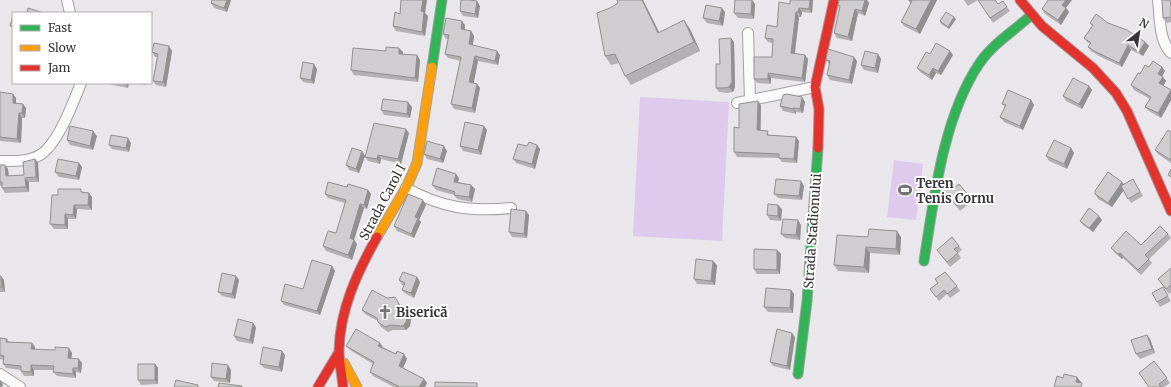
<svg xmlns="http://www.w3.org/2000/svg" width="1171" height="387" viewBox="0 0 1171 387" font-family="Merriweather,serif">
  <rect width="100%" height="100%" fill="#e9e7eb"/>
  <path fill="#ddcaec" d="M640 97 729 102 722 241 633 236Z
    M894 160 923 164 916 220 887 217Z"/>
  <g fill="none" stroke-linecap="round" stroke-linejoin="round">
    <defs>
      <path id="street" d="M67 0 70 13
        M1158 0C1160 17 1159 41 1171 53
        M748 33 750 100
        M737 103 815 87
        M0 161C13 161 28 162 40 155 58 144 73 103 81 83
        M406 188C442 208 471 212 511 208
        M0 374 20 387"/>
      <path id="fast" d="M432 67 442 0
        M924 261C934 198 943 118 979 64 992 44 1013 32 1030 16
        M798 374 807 301 818 148"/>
      <path id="slow" d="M377 237 407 186 417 163 432 67
        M344 363 357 387"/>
      <path id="jam" d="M1020 0 1042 26 1093 68 1116 93 1127 111 1171 211
        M818 148 819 109 815 87 834 0
        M318 387 339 352
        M343 387C342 375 339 362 339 350 340 309 357 273 377 237"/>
    </defs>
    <use href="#street" stroke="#a2a0a3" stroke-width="12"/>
    <use href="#fast" stroke="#a2a0a3" stroke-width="11"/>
    <use href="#slow" stroke="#a2a0a3" stroke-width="11"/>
    <use href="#jam" stroke="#a2a0a3" stroke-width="11"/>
    <use href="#street" stroke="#fcfbfc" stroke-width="10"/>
    <use href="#fast" stroke="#30b455" stroke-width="9"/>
    <use href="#slow" stroke="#ff9f0a" stroke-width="9"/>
    <use href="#jam" stroke="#e5322d" stroke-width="9"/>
  </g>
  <path fill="#b2b0b2" d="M231 0 227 12 214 8 211 3Z
    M401 0H427L425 13 428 16 425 36 396 31 393 26 400 14Z
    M473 0V1L480 6 478 18 463 16 460 11Z
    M617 0H643L659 32 690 29 700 51 631 85 625 76 619 63 611 65 605 56 610 8 618 3Z
    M735 0H752L755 4 754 19 738 18 734 13Z
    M790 0H813L812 13 802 12 801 17H799L795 54 808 59 805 82 771 78V84L757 83 754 79 772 57 773 43 768 42 765 38 777 27 790 4Z
    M839 0H867L869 3 865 16 858 13 852 41 837 38 834 33 840 8 838 5Z
    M908 0H937L920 34 904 26 901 22 911 4Z
    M964 0H978L968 6Z
    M978 0 998 4 1003 1 1010 11 993 23Z
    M1171 1V22L1167 23 1163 18Z
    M1066 8 1069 12 1061 25 1045 14 1042 9Z
    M725 12 723 26 707 23 703 18Z
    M956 19 949 29 941 24 940 21Z
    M1090 23H1108L1145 42 1149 46 1143 56 1131 50 1122 67 1099 56 1091 51 1088 47 1090 44 1087 42 1084 38 1092 26Z
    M465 25V30L471 31 474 36 473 45 500 55 498 65 478 61 473 83 477 84 480 88 475 113 454 109 451 104 461 61 448 58 445 54 448 39H446L443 34Z
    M734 42 735 87 733 92 727 93 719 92 716 88 720 64Z
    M169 46 172 51 166 87 156 85 153 81 157 57H155L152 52Z
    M386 51 403 52 402 54 420 60 418 82 354 75 351 70Z
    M878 54 881 59 878 73 864 70 861 65Z
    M930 54 953 55 941 75 936 73 932 80 920 72 917 68Z
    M826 60 857 61 852 84 830 80 827 75 829 64Z
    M1149 67H1162L1165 71 1162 76 1166 81 1163 86 1171 91V100L1161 118 1149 111 1145 107 1150 99 1134 90 1131 85 1140 74Z
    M317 69 314 84 303 82 300 78Z
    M107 83H129L128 88 108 84Z
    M134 83H147L146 85Z
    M1089 86 1092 90 1082 109 1066 101 1063 96Z
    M0 92 13 94 16 98V103L23 104 26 108 25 118H22L21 143 0 141Z
    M1031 100 1034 105 1023 130 1004 122 1000 117 1005 107 1002 104Z
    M805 102 803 113 796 112V114L783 111 780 106Z
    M761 105V131L770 135 796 137 799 141 797 163 782 162 779 158 737 157 734 152 739 128Z
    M412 107 410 118 384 115 381 110Z
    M487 130 481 155 463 151 460 146Z
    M1171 132V163L1158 154 1155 150Z
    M409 133 401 164 381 159 380 164 368 161 365 157Z
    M97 136 93 150 70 145 67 140Z
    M131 143 129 152 112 149 109 145Z
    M537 145 540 149 535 169 516 163 513 159 527 146Z
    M1071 148 1074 153 1067 169 1049 161 1046 156Z
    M362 151 365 156 359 173 349 170 346 165Z
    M447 151 443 163 427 159 424 154Z
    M35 159 38 163 39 182H29V192L5 193 2 188V186H0V165L8 169 9 176 24 175Z
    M82 167 79 180 59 177 55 172Z
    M459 178 458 182 471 185 475 189 472 202 457 199 454 195 436 190 432 185Z
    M1133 179 1143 196 1131 203 1123 190 1112 207 1098 199 1095 194 1122 182 1124 185Z
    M804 186 802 200 778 198 774 194Z
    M347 187 368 190 371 194 367 209 364 208 354 240 357 244 352 260 326 251 323 246 336 233 345 203 328 198 325 194Z
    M955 187 969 196 972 201 960 211 944 191Z
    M83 192 89 193 92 197V210L77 209 76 219H68V229H54L50 224 58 195Z
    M426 205 419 220 421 222 414 238 397 231 394 226Z
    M782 209 781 221 770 220 767 215Z
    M529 215 527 238 512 237 509 232Z
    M798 220 801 225 800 240 785 238 781 234Z
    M1102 220 1093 232 1083 225 1080 221Z
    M1168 234 1171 238 1149 259 1152 263 1141 275 1123 258 1122 259 1114 252 1111 248 1141 245Z
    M868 237H901L900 255 870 253 869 273 838 271 834 265Z
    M959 246 962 250 958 253 961 258 950 267 937 250Z
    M777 250 781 254 780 274H757L754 269Z
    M717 265 715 285 697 284 694 279Z
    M332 266 335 271 320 315 284 305 281 301 303 289Z
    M1171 268V292L1169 294 1158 279Z
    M0 276 4 280 5 292H0Z
    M236 276 239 280 235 299 222 296 218 292Z
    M417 277 420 282 414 298 406 294 402 290 404 285H402L399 280Z
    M938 283 957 286 960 291 950 298 947 294 939 301 930 289Z
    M1163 287 1171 301 1160 307 1157 302Z
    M791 290 794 294 793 313 768 312 764 307Z
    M395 297 402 308 408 314 411 319 410 326 406 330H393L388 332 381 327 378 321 365 314 362 310 387 298Z
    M256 327 253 344 237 341 234 336Z
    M1147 335 1150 339 1155 353 1140 359 1136 354Z
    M795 337 790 370 773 366 770 362Z
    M0 338 7 339 9 342 32 343 35 347V349L72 353 71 358 82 363 81 373 76 372V378L57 376 53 372V370H34V376H24L21 371V370L6 368 3 364 4 360 0 359Z
    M380 343 383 347 396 354H404L407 359 403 368 424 379 427 383 425 387H394L373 376 370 372 373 364 350 350 346 346Z
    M285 355 282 372 264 368 260 364Z
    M1154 361 1170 383 1164 387H1149Z
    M155 364 158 368V384L141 385 138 380Z
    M231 370 230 383 214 381 211 377Z"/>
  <path fill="#919091" d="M227 0H231L227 12 224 8Z
    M423 0H427L425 13 428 16 425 36 422 32 421 11Z
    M642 0H643L664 42 658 33Z
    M752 0 755 4 754 19 751 14Z
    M810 0H813L812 13 809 9Z
    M865 0H867L869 3 865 16 862 11Z
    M931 0H937L920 34 916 29Z
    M1066 0H1072L1066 8 1069 12 1061 25 1058 20 1062 5Z
    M477 1 480 6 478 18 475 14Z
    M722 8 725 12 723 26 719 21Z
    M799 8 802 12 801 17 798 12Z
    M855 9 858 13 852 41 848 37Z
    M796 12 799 17 794 58 791 53Z
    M954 17 956 19 949 29 948 27Z
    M684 20 690 29 700 51 694 42Z
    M462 21 465 25 464 34 461 29Z
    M471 31 474 36 472 49 469 44Z
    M731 38 734 42 735 87 733 92 729 87Z
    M1145 42 1149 46 1143 56 1139 52Z
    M1128 45 1131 50 1122 67 1119 63Z
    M169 46 172 51 166 87 163 82Z
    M399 48 403 52 402 58 399 54Z
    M497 51 500 55 498 65 495 61Z
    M950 51 953 55 941 75 938 71Z
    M878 54 881 59 878 73 875 68Z
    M417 55 420 60 418 82 415 78Z
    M805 55 808 59 805 82 802 78Z
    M475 56 478 61 473 87 469 82Z
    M854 57 857 61 852 84 849 80Z
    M314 64 317 69 314 84 311 80Z
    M1162 67 1165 71 1161 78 1158 74Z
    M933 68 936 73 932 80 929 75Z
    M768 73 771 78V84L768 79Z
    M1163 77 1166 81 1162 88 1159 83Z
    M125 83H129L128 88Z
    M477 84 480 88 475 113 472 108Z
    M1089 86 1092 90 1082 109 1079 104Z
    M1171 90V100L1161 118 1158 113Z
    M13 94 16 98V108L13 103Z
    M802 97 805 102 803 113 800 109Z
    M1031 100 1034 105 1023 130 1020 126Z
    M758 101 761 105 760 135 757 130Z
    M408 102 412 107 410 118 407 114Z
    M23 104 26 108 25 118 22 113Z
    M793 108 796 112V114L793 109Z
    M19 113 22 118 21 143 17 139Z
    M484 126 487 130 481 155 478 150Z
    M406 129 409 133 401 164 398 159Z
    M93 131 97 136 93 150 90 146Z
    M796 137 799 141 797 163 794 159Z
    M128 138 131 143 129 152 126 148Z
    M537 145 540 149 535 169 532 164Z
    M444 146 447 151 443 163 440 159Z
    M1071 148 1074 153 1067 169 1064 164Z
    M362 151 365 156 359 173 356 169Z
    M378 155 381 159 380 164 377 159Z
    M35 159 38 163 39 182 36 177Z
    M79 163 82 167 79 180 76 176Z
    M5 165 8 169 9 180 6 176Z
    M456 174 459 178 457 186 454 182Z
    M25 178 29 182V192L26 187Z
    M801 181 804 186 802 200 799 196Z
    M1122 182 1126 187 1112 207 1108 203Z
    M471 185 475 189 472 202 469 197Z
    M368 190 371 194 367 209 364 205Z
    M89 193 92 197V210L88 205Z
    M423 200 426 205 419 220 421 222 414 238 411 234 415 217Z
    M360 204 364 208 353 243 350 238Z
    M74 205 77 209 76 219 73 215Z
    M778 205 782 209 781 221 778 216Z
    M526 211 529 215 527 238 524 234Z
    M65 214 68 219V229L65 225Z
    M1099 216 1102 220 1093 232 1089 228Z
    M798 220 801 225 800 240 796 235Z
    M897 231 901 237 900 255 896 249Z
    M354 240 357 244 352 260 348 255Z
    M866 247 870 253 869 273 864 267Z
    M777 250 781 254 780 274 777 270Z
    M1120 253 1123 258 1122 259 1118 254Z
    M713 261 717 265 715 285 711 281Z
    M332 266 335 271 320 315 317 311Z
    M1 276 4 280 5 292 2 287Z
    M236 276 239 280 235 299 232 294Z
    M417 277 420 282 414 298 411 293Z
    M791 290 794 294 793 313 790 308Z
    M408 314 411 319 410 326 406 330 403 326Z
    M253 323 256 327 253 344 250 340Z
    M792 333 795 337 790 370 787 366Z
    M1147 335 1150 339 1155 353 1152 349Z
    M32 343 35 347 34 353 31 349Z
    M380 343 383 347 378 346Z
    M69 348 72 353 71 362 68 358Z
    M282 351 285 355 282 372 279 367Z
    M404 354 407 359 402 370 399 366Z
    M79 359 82 363 81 373 78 368Z
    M155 364 158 368V384L155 380Z
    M31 365 34 370V376L31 372Z
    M228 365 231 370 230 383 226 379Z
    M73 368 76 372V378L73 374Z
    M1077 377 1081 382 1079 387 1076 382Z
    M424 379 427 383 425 387H419Z
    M0 380 3 384 2 387H0Z"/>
  <path fill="#cfcdcf" stroke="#919091" d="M212 0H227L224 8 211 3Z
    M401 0H423L421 11 424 12 422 32 393 26 395 12 400 14Z
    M461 0H470L477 1 475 14 460 11Z
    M617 0H642L658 33 684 20 694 42 625 76 615 54 605 56 597 13 610 8 618 3Z
    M735 0H752L751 14 734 13Z
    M790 0H810L809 9 799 8 798 12H796L791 53 805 55 802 78 768 73V79H754V57H772L773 39 765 38 767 25 777 27 779 2 790 4Z
    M839 0H865L862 11 855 9 848 37 834 33 840 6 838 5Z
    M909 0H931L916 29 901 22 912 1Z
    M978 0H995L998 4 1003 1 1007 7 990 18Z
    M1048 0H1066L1062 5 1066 8 1058 20 1042 9Z
    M1162 0H1170L1171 6V17L1163 18Z
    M706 5 722 8 719 21 703 18Z
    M28 8 44 13H27Z
    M946 12 954 17 948 27 940 21Z
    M1096 14 1108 23 1127 30 1145 42 1139 52 1128 45 1119 63 1096 52 1088 47 1091 43 1084 38 1093 25 1090 23Z
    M13 15V27L10 26Z
    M446 18 462 21 461 29 471 31 469 44 497 51 495 61 475 56 469 82 477 84 472 108 451 104 461 57 445 54 449 35 443 34Z
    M731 38 732 82 729 87 724 88H716V64H720L719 39Z
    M154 43 169 46 163 82 153 81 158 54 152 52Z
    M936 43 950 51 938 71 933 68 929 75 917 68 926 52 930 54Z
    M386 47 399 48V54L417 55 415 78 351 70 353 48 386 51Z
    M828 49 854 57 849 80 827 75 830 61 826 60Z
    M865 51 878 54 875 68 861 65Z
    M1153 61 1162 67 1158 74 1163 77 1159 83 1171 90 1158 113 1145 107 1151 97 1131 85 1138 73 1140 74 1145 65 1149 67Z
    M303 62 314 64 311 80 300 78Z
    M1073 78 1089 86 1079 104 1063 96Z
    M1008 90 1031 100 1020 126 1000 117 1006 105 1002 104Z
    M0 92 13 94V103L23 104 22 113H19L17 139 0 137Z
    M787 94 802 97 800 109 793 108V109L780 106 783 95Z
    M383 99 408 102 407 114 381 110Z
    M758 101 757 130 768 131 767 135 796 137 794 159 779 158V154L734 152V127L739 128V104Z
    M465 122 484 126 478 150 460 146Z
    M374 123 406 129 398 159 378 155 377 159 365 157Z
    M70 126 93 131 90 146 67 140Z
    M1168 130 1171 132V160L1155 150Z
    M111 135 128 138 126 148 109 145Z
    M1054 140 1071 148 1064 164 1046 156Z
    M427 141 444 146 440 159 424 154Z
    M529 142 537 145 532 164 513 159 518 144 527 146Z
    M352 148 362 151 356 169 346 165Z
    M35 159 36 177 25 178 26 187 2 188V182H0V165H5L6 176 24 175 23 162Z
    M58 159 79 163 76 176 55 172Z
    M437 168 456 174 454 182 471 185 469 197 454 195 455 192 432 185Z
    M1171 169V177L1168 175Z
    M1108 172 1122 182 1108 203 1095 194V191Z
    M776 179 801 181 799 196 774 194Z
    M1133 179 1140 192 1128 199 1121 186Z
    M328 182 347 187 348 184 368 190 364 205 360 204 350 238 354 240 348 255 323 246 328 231 336 233 346 200 325 194Z
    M952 184 955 187 959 184 969 196 957 206 944 191Z
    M58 189H81V192L89 193 88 205H74L73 215 65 214V225L50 224 52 195H58Z
    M408 194 423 200 415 217 418 218 411 234 394 226Z
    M768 204 778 205V216L767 215Z
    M1089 208 1099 216 1089 228 1080 221Z
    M511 209 526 211 524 234 509 232Z
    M783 219 798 220 796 235 781 234Z
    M1160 226 1168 234 1145 255 1149 259 1138 270 1120 253 1118 254 1111 248 1126 231 1141 245Z
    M869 229 897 231 896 249 866 247 864 267 834 265 837 235 868 237Z
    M952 237 959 246 954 249 958 253 947 262 937 250Z
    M754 249 777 250V270L754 269Z
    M696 259 713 261 711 281 694 279Z
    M312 260 332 266 317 311 281 301 285 284 303 289Z
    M1171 268V285L1166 289 1158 279Z
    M403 272 417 277 411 293 402 290 405 283 399 280Z
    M945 272 957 286 947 294 944 290 936 297 930 289 938 283 935 279Z
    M222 273 236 276 232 294 218 292Z
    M0 276H1L2 287H0Z
    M1163 287 1168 296 1157 302 1152 293Z
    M766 288 791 290 790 308 764 307Z
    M372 290 387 298 395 297 400 306 408 314 406 322 403 326 390 325 385 327 378 322 377 318 362 310Z
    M238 319 253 323 250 340 234 336Z
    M356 329 380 343 378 346 396 354 397 351 404 354 399 366 424 379 419 387H400L370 372 374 362 346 346Z
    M777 329 792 333 787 366 770 362Z
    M1147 335 1152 349 1136 354 1131 340Z
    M0 338 7 339 6 342 32 343 31 349 55 350V347L69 348 68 358 79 359 78 368H73V374L53 372 54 366 31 365V372L21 371V366L3 364 4 356 0 355Z
    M263 347 282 351 279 367 260 364Z
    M1154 361 1167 378 1159 384 1161 387H1149L1139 373Z
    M212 363 228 365 226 379 211 377Z
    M138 364H155V380H138Z
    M1064 374 1077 377 1076 382 1082 383 1081 387H1054L1057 376 1063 378Z
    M176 380 198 385V387H174Z
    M435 382 477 383V387H435Z
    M219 383 242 386V387H218Z"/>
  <defs>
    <symbol id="stadium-bare" viewBox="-9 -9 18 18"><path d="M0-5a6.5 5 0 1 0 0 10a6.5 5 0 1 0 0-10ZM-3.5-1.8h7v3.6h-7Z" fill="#757377" stroke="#fff" stroke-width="2.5" paint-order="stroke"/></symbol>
    <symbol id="church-bare" viewBox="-9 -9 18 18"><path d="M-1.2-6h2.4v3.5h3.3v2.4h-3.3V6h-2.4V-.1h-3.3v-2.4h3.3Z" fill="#757377" stroke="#fff" stroke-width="2.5" paint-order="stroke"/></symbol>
  </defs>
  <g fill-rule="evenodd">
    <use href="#stadium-bare" x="895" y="180" width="20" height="20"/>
    <use href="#church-bare" x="375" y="302" width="20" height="20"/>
  </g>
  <g text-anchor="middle" stroke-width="4" stroke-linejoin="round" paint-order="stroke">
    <g font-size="13" font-weight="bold" fill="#373538" stroke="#fff" text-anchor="start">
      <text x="916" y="188">Teren<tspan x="916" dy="15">Tenis Cornu</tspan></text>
      <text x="396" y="317">Biserică</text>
    </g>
    <g font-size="13" fill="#373538" stroke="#fff">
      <text transform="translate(382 202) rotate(-62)" y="5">Strada Carol I</text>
      <text transform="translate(812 231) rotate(-86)" y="5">Strada Stadionului</text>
    </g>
  </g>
  <rect x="12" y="12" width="140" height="72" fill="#ffffff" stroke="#afaeaf"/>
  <rect x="20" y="25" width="20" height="6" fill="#30b455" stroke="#afaeaf"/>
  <text x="48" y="32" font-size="12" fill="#373538">Fast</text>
  <rect x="20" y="45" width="20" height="6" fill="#ff9f0a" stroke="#afaeaf"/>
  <text x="48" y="52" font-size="12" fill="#373538">Slow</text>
  <rect x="20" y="65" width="20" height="6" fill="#e5322d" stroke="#afaeaf"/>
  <text x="48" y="72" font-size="12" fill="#373538">Jam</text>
  <g transform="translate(1139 32) rotate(30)" stroke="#ffffff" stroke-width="3" paint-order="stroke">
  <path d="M0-3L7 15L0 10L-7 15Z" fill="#373538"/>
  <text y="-6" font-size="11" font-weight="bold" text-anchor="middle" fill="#373538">N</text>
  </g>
</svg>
